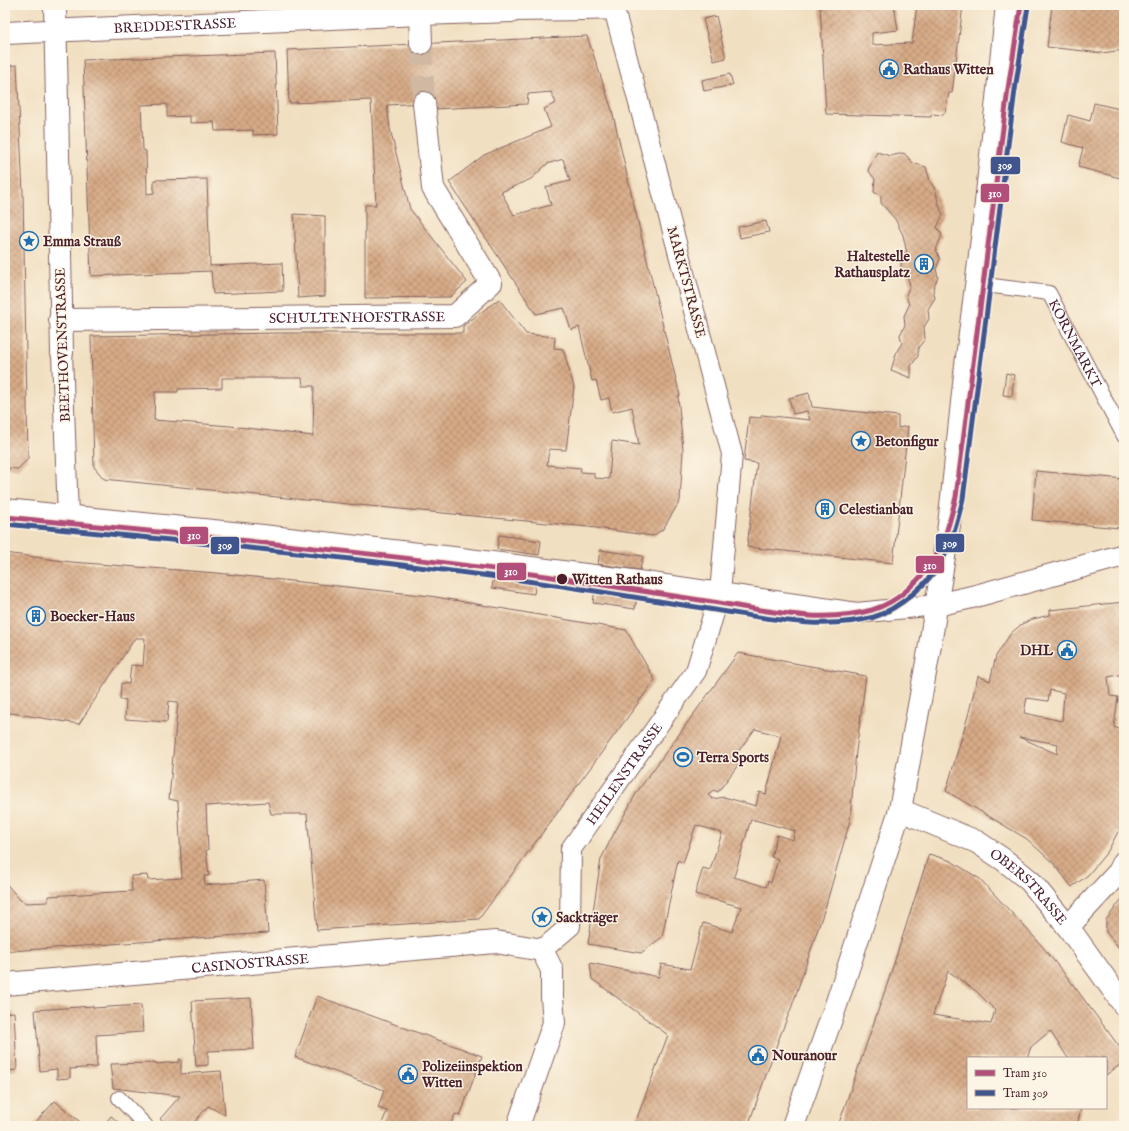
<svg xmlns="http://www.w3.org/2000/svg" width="1129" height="1131" viewBox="0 0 1129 1131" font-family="'IM FELL English',serif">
  <defs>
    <pattern id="building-cross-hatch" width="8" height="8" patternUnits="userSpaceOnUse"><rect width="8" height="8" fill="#d7ab87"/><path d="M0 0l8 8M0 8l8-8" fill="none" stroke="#b08b6f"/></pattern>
  </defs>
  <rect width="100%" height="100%" fill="#fcf5e5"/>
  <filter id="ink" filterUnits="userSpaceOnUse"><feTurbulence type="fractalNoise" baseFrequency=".025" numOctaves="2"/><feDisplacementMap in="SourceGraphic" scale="8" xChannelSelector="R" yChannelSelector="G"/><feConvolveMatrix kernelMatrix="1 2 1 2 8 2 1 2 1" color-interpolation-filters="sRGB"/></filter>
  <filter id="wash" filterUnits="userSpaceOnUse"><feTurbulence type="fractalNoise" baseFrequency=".012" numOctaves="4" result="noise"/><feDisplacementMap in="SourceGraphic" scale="16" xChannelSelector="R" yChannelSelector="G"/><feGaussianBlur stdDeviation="0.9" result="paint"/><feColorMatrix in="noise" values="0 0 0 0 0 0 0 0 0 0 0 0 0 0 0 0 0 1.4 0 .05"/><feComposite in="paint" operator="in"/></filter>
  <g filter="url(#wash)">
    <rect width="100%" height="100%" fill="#f1dfc1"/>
    <g id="blocks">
      <path fill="url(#building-cross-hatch)" fill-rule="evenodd" d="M820 5H894L898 30 872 33V45L912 43 917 5H963L952 93H949L945 113 943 115 931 114V117L826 114Z
        M1052 5H1124V50L1102 53 1047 47Z
        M716 16 726 58 714 61 703 19Z
        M587 36 612 110 640 231 680 396H678L683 450 680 501 663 529 653 536 589 527 306 500 104 479 94 467 91 336 279 333H463V326L499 299 526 334 555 337 554 348 563 349 574 387 566 450 549 449 547 465 581 468 580 472 594 473V478L609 479 612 441 639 445 632 407 612 412 609 398 601 400 596 380 592 381 579 327 571 330 564 308 536 314 449 182 484 155 551 127 544 109 556 103 551 92 528 94 527 104 435 109 424 103 387 105 390 129 410 209 467 282 450 297 365 298V205H376L371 100 289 103 287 50ZM563 159 570 181 546 187 551 205 514 215 501 192 531 179 547 164ZM222 378H302L303 386H314L313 436 230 426 154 420 155 392H178V389L222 388Z
        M275 53 278 134 253 135V130L215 131 214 122 190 123V116L167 117V104L141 105 143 150 146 151 147 194 154 193V180L207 179 210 266 282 263 283 291 213 294 211 271 91 276 83 60Z
        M17 65 23 194 28 459 18 469 5 468V66Z
        M730 74 733 85 704 91 702 80Z
        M1094 103 1124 110V179L1078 167 1083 148 1062 142 1068 115 1090 121Z
        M877 152 890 156 904 153 913 163 926 167 930 181 936 191 938 203 943 215 937 227 942 235 936 250 940 259 936 269 938 277 933 289 935 298 928 309 929 319 924 327 925 339 918 348V356L911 366V378L891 370 897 351 902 343 900 335 905 325 904 316 909 305 906 295 910 285 907 276 910 270H901V253H907L903 235 895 219 881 203V196L874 192 875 179 868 170Z
        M294 214 325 216V296L298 298Z
        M766 221 769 232 740 238 738 227Z
        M1006 373 1014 375 1012 396 1003 395Z
        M809 393 812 407 898 416V428L908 426 893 563 747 547 757 463 744 461 749 417 761 418 762 415 810 420 807 411 793 414 789 398Z
        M1036 471 1124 479 1120 528 1032 520Z
        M499 535 541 541 539 555 497 549Z
        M600 550 643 556 640 570 598 564Z
        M5 553 71 562 217 573 430 596 626 630 655 680 479 919 317 930 307 814H271L268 802 206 806 208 850H206L209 876H204L205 885 264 880 268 933 11 951 5 948V882L20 900 26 903 48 902V896L132 891 131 876 147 875 148 880 182 878 178 801 169 799 178 702 169 701 167 722 125 719 126 700 120 699 121 683 129 684 131 665 143 666 145 638H135L79 724 11 713 5 715Z
        M494 575 536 581 534 594 492 588Z
        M595 589 637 595 635 609 593 603Z
        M1124 602V674L1108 677 1110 696 1118 697 1114 727 1124 731V820L1108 851 1088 875 1072 887 1054 864 1027 839 946 791 968 716 978 676 990 681 996 656 1011 633 1022 624 1033 619 1050 615V610ZM1050 690 1064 693 1062 721 1024 713 1027 698 1048 701ZM1019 737 1058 744 1057 754Z
        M738 653 866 676 856 751 850 821 826 905 792 1006 778 1041 748 1126H634L668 1035 592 979 590 963 659 977 661 964 690 969 703 923 732 932 741 907 695 894 703 868 710 870 722 833 696 825 683 863 678 860 662 937 641 953 588 944 601 859 611 839 637 792ZM755 729 781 736 766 794 759 792 756 806 724 797 713 799 708 795 713 790 718 792 738 765 732 760ZM751 819 795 831 793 840 777 835 771 857 778 859 771 883 768 881 766 887 734 877Z
        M929 854 951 861 980 879 1036 939 1068 978 1124 1053V1062L1106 1075V1058H1068L1050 1031 1031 1047 1027 1058H968V1108H1081L1077 1126H838L888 982ZM948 971 976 991 995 1010 991 1024 933 1015Z
        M1124 896V954L1106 932V920Z
        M317 996 482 1056 460 1116 455 1114 450 1126H381L387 1111 378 1108 384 1090 295 1057Z
        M251 998 254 1049 208 1051V1065L196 1066 192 1001Z
        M141 1005 143 1032 96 1035 97 1067 70 1069V1078L57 1079V1069L40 1071 35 1010 93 1006V1008Z
        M14 1012 17 1070 5 1071V1013Z
        M179 1059H181V1074L221 1071 225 1115 208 1106 191 1126H168L160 1119 180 1096 113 1088 110 1064 154 1063 155 1064 179 1062Z
        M55 1101 85 1126H32Z
        M111 1116 123 1126H103Z"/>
    </g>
  </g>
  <g filter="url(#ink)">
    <use href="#blocks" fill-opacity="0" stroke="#846260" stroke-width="1"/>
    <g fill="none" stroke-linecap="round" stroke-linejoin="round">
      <path stroke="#d0b9a3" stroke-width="22" stroke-dasharray="22 11" stroke-linecap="butt" d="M421 43 424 103"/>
      <defs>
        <g id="service">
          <path id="s1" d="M977 284 1049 293 1124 436"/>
          <path d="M119 1098 146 1126"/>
        </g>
        <g id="pedestrian">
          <path d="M513 11 585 10"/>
          <path d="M62 353 68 516"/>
          <path d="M5 509 263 535 453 557 625 579 857 613 936 605"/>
          <path id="s2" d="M542 950 570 926 571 849 696 671 720 593 732 454 614 9 585 10V5"/>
        </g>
        <g id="minor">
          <path d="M55 5 62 353"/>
          <path d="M420 14 421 43"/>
          <path id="s3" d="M5 33 420 14 513 11"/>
          <path id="s4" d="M60 320 455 316 491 283 433 188 424 103"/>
          <path d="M936 605 972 597 1124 555"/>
          <path id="s5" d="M900 810 977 842 1004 860 1030 881 1068 927 1124 1005"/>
          <path d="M1068 927 1119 872 1124 862"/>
          <path id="s6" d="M5 984 496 942 542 950 552 970V997L554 1023 518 1126"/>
        </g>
        <path id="secondary" d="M793 1126 835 1008 900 810 929 651 949 525 966 365 983 231 1007 5"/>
      </defs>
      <use href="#service" stroke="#846260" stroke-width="16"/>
      <use href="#pedestrian" stroke="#846260" stroke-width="22"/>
      <use href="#minor" stroke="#846260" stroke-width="24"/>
      <use href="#secondary" stroke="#846260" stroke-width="24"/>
      <use href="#service" stroke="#fff" stroke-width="14"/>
      <use href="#pedestrian" stroke="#fff" stroke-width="20"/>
      <use href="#minor" stroke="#fff" stroke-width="22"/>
      <use href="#secondary" stroke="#fff" stroke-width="22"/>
      <defs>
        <path id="tram-1" d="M5 517C186 535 366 551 546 576 604 585 661 594 719 603 769 611 822 624 872 610 885 606 897 599 907 590 940 561 946 538 956 497L1008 89 1021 5"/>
        <path id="tram-2" d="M5 524C184 541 363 558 541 583 599 591 657 601 715 610 767 618 823 631 874 617 890 612 902 603 914 593 947 565 953 539 963 499L1015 90 1028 6"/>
      </defs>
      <use href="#tram-1" stroke="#fcf5e5" stroke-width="8"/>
      <use href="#tram-2" stroke="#fcf5e5" stroke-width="8"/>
      <use href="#tram-1" stroke="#b14e7a" stroke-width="5"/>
      <use href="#tram-2" stroke="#40558e" stroke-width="5"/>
    </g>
  </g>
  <defs>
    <symbol id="civic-ring" viewBox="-11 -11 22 22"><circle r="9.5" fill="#fcf5e5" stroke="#1f6fb2" stroke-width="1.5"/><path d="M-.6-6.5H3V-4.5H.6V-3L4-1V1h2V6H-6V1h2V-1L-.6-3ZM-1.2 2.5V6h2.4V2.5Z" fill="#1f6fb2"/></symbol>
    <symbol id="sight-ring" viewBox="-11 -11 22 22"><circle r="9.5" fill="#fcf5e5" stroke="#1f6fb2" stroke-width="1.5"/><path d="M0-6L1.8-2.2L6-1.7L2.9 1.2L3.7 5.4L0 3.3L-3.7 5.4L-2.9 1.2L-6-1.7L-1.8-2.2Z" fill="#1f6fb2"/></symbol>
    <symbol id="building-ring" viewBox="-11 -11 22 22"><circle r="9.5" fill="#fcf5e5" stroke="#1f6fb2" stroke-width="1.5"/><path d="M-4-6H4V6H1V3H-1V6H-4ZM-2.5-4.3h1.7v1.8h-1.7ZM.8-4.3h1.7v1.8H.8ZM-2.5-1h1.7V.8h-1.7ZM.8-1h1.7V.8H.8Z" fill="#1f6fb2"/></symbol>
    <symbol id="stadium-ring" viewBox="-11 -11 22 22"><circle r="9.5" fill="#fcf5e5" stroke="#1f6fb2" stroke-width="1.5"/><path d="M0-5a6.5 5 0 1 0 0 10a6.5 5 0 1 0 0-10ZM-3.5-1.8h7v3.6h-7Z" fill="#1f6fb2"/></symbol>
  </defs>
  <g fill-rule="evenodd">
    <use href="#civic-ring" x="878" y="58" width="22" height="22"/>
    <use href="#sight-ring" x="18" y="230" width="22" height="22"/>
    <use href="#building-ring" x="913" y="253" width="22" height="22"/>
    <use href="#sight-ring" x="850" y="430" width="22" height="22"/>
    <use href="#building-ring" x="814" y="498" width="22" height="22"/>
    <use href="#building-ring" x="25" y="605" width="22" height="22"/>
    <use href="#civic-ring" x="1056" y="639" width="22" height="22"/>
    <use href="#stadium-ring" x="672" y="746" width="22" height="22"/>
    <use href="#sight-ring" x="531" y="906" width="22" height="22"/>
    <use href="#civic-ring" x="747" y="1044" width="22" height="22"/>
    <use href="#civic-ring" x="397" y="1063" width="22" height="22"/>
  </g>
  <circle fill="#4a1f2b" stroke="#fcf5e5" stroke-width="1.5" cx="562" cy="579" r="6"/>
  <g text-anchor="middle" stroke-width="3" stroke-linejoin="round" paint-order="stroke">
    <g font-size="14" fill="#4a1f2b" stroke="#fcf5e5">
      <text dy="5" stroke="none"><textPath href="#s3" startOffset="170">BREDDESTRASSE</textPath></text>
      <text transform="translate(687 282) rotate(75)" y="5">MARKTSTRASSE</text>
      <text dy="5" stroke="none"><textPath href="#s4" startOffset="297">SCHULTENHOFSTRASSE</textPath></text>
      <text dy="5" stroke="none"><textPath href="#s1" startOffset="129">KORNMARKT</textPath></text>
      <text transform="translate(62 345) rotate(-92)" y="5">BEETHOVENSTRASSE</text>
      <text dy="5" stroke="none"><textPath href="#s2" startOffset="206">HEILENSTRASSE</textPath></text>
      <text dy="5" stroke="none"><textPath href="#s5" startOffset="152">OBERSTRASSE</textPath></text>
      <text dy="5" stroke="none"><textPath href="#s6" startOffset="246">CASINOSTRASSE</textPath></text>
    </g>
    <g font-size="14" font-weight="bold" fill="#4a1f2b" stroke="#fcf5e5" text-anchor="start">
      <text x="903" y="74">Rathaus Witten</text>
      <text x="43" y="246">Emma Strauß</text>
      <text x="910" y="261" text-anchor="end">Haltestelle<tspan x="910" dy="16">Rathausplatz</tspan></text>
      <text x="875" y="446">Betonfigur</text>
      <text x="839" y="514">Celestianbau</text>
      <text x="50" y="621">Boecker-Haus</text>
      <text x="1053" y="655" text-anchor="end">DHL</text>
      <text x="697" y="762">Terra Sports</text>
      <text x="556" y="922">Sackträger</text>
      <text x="772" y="1060">Nouranour</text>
      <text x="422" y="1071">Polizeiinspektion<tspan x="422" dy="16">Witten</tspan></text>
    </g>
    <g font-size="14" font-weight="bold" fill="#4a1f2b" stroke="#fcf5e5" text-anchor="start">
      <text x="572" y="584">Witten Rathaus</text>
    </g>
  </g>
  <g stroke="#fcf5e5" stroke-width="1.5">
    <rect x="990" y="156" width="31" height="19" rx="4" fill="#40558e"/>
    <rect x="980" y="183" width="30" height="20" rx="4" fill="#b14e7a"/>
    <rect x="179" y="526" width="30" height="19" rx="4" fill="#b14e7a"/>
    <rect x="935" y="533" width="30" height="20" rx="4" fill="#40558e"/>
    <rect x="210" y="536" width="30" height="19" rx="4" fill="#40558e"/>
    <rect x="915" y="555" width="30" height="19" rx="4" fill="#b14e7a"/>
    <rect x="496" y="562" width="31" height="19" rx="4" fill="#b14e7a"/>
  </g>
  <g font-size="11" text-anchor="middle" font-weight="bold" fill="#fff">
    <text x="1005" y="169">309</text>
    <text x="995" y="197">310</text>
    <text x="194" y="539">310</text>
    <text x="950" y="547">309</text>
    <text x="225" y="549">309</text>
    <text x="930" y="569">310</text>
    <text x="511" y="575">310</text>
  </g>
  <rect width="1129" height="1131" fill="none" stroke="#fcf5e5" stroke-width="20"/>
  <rect x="967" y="1057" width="140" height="52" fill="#fcf5e5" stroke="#b59f9b"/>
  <rect x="975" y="1070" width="20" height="6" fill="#b14e7a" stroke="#b59f9b"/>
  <text x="1003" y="1077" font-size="12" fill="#4a1f2b">Tram 310</text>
  <rect x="975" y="1090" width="20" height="6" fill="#40558e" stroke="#b59f9b"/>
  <text x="1003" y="1097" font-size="12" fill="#4a1f2b">Tram 309</text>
</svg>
